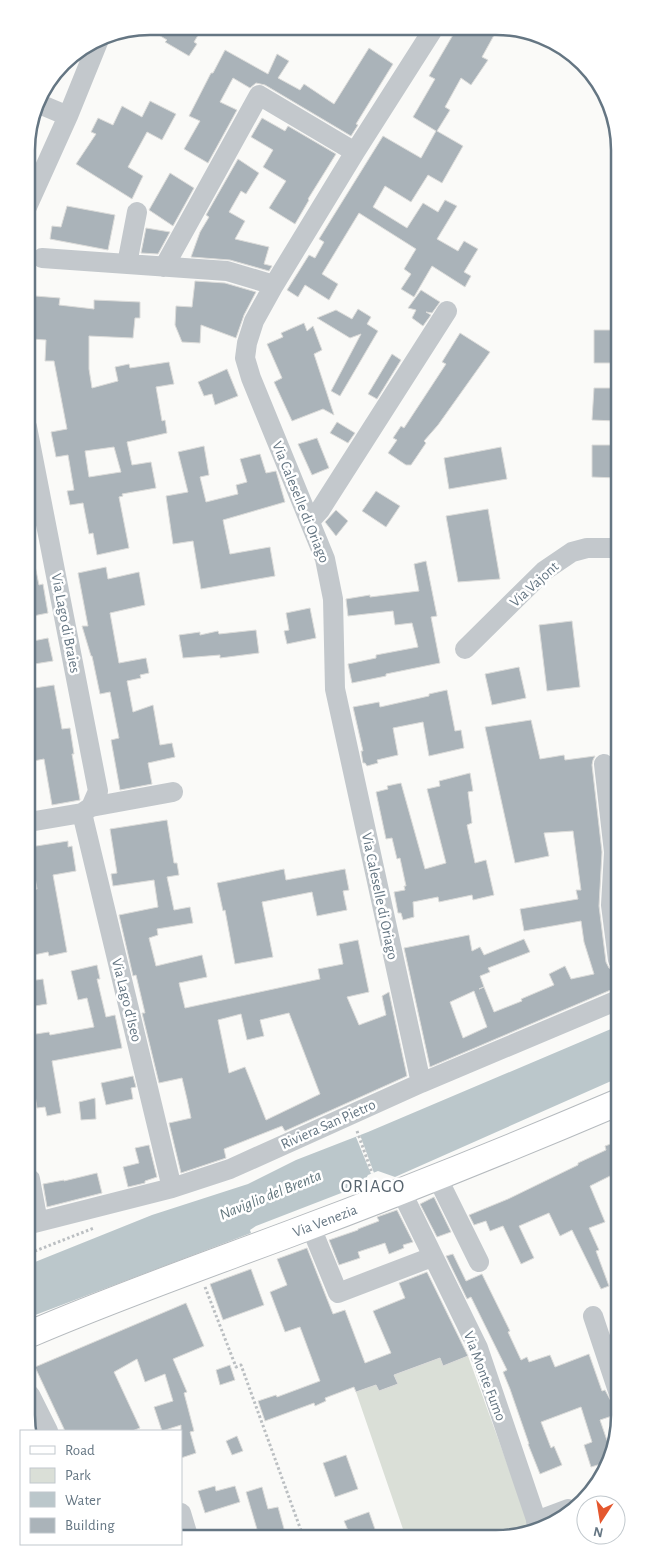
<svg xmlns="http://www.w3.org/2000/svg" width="646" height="1565" viewBox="0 0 646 1565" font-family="'Alegreya Sans',sans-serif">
  <rect width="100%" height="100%" fill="#fafaf8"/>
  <path fill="#dadfd7" d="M468 1356 532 1532 528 1535H405L356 1392 376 1385 379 1391 397 1384 394 1375 440 1358 443 1365Z"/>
  <path fill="#bbc7cb" d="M618 1026V1078L395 1177 378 1171 368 1175 362 1185 256 1226 250 1230 251 1233 30 1317V1264L152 1215 248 1184 296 1160 368 1132Z"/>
  <path fill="#fafaf8" d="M360 1135 374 1173 371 1174 356 1137Z"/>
  <path fill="#aab3b9" stroke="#dcdcda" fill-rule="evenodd" d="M150 26H173L203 27 194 42 197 44 189 56 165 42 167 40 146 27Z
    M457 28H498L482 57 488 60 471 85 461 78 445 107 450 110 437 131 463 146 442 183 428 175 411 202 385 186 373 207 407 228 423 203 438 212 445 200 457 206 437 239 458 251 464 241 478 249 464 272 471 276 465 287 432 266 414 297 401 289 411 274 404 269 416 249 359 213 322 274 338 284 329 300 305 285 298 297 287 290 309 255 315 258 324 242 319 239 383 136 421 158 436 131 413 117 435 79 429 76Z
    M369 48 393 64 356 124 358 125 351 136 265 85 256 83 250 88 233 78 220 102 237 110 208 163 184 149 200 121 189 116 211 73H213L225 50 268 74 277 54 289 61 278 78 300 90 304 84 334 104Z
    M150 101 176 114 162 140 147 132 128 167 143 176 132 199 76 164 96 134 91 132 98 118 113 125 122 106 142 117Z
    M262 118 285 131 288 126 336 154 308 199 309 200 295 224 269 208 286 181 263 167 273 150 251 137Z
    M238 159 259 173 246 194 241 191 229 212 245 221 235 239 269 247 264 264 272 266 269 271 230 260 191 257 200 232 209 217 206 215Z
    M170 173 194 188 173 226 149 210Z
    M67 206 115 215 108 250 50 239 52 226 61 227Z
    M146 228 170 232 158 254 141 253Z
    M195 281 225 283 256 292 244 315 236 338 201 325 200 343 182 342 175 325 176 306 192 307Z
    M421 290 440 302 432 313 426 312 431 315 423 326 412 318 416 310 408 308Z
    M35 296 60 298 59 305 94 309V300L140 302V318H135L133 338 89 336V369L92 388 118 381 115 367 129 364 130 368 169 362 174 384 156 387 162 421 165 420 167 433 127 442 132 465 151 462 156 488 122 494 123 496 119 497 129 548 97 555 93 533 89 534 83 503 70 505 67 491 74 490 68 455 56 457 51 432 67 429 54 361H45L46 340 32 339ZM114 447 121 472 89 477 85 451Z
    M358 309 371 317 367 324 378 331 340 396 331 391 361 334 350 338 317 318 336 310 352 319Z
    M304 323 307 331 313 326 322 350 314 354 334 415 323 409 292 421 274 382 282 378 267 344 283 337 281 333Z
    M594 330H616V363H594Z
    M460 333 490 352 438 425 424 441 426 443 411 465H406L388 453 397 440 393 438 401 426 404 428 446 364 442 362Z
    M392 354 401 360 377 399 368 394Z
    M227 369 238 396 215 405 212 394 204 396 198 382Z
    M594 388H616V421L592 420Z
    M337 422 355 433 348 443 330 433Z
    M317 438 329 468 312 475 298 444Z
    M592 445H617V478L592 477Z
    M204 446 209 475 200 477 206 502 238 494 236 485 247 482 240 459 260 454 266 473 276 471 285 502 223 520 230 554 270 547 275 576 201 589 193 541 173 544 166 496 188 492 178 452Z
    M501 447 507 479 449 489 444 458Z
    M376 491 400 506 386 527 362 511Z
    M488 509 500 579 458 582 446 516Z
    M336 510 348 521 336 536 325 522Z
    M28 561H34L39 585 43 584 48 613 28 617Z
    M426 561 437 616 431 617 440 663 386 674V676L352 683 348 664 376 658V655L418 647 412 623 395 625 393 611 348 616 346 599 370 595V597L419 591 414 564Z
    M106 567 108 579 139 572 145 605 110 613 119 663 146 658 149 673 140 675 141 678 127 681 133 712 153 705 160 745 172 743 175 757 148 763 152 784 120 790 111 740 119 738 110 692 100 694 92 656H91L82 626H88L78 573Z
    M310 608 316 638 287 644 284 631 289 630 286 613Z
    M572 621 580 687 547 691 539 625Z
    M256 630 259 653 220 658V655L183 658 179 635 200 632V635L218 631 219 634Z
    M48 638 53 661 28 665V642Z
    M519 667 526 698 492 705 485 674Z
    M54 685 62 729 70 728 74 754H72L80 800 52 805 44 759 28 762V689Z
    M447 690 455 731 461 730 464 748 429 756 423 722 393 728 398 755 377 760 378 763 367 766 365 763H363L361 751H363L353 707 379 702 380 707 429 696V694Z
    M531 720 540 759 564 755 565 760 595 756 593 760 592 765 602 852 599 906 606 962 609 968 615 972H618V988L613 989 430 1067 404 948 469 935 472 951 480 947 484 955 524 939 530 952 488 968 490 972 480 976 484 987 479 989 484 987 494 1012 522 1001 521 999 554 985 549 974 565 966 571 979 594 974 584 942 581 921 524 931 520 909 578 899 576 890H581L573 831 544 833 549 856 515 863 485 727ZM474 991 487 1027 463 1038 450 1002Z
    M470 773 473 791 468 792 472 823 467 825 475 863 486 860 494 895 473 900 472 895 439 902 438 897 413 902 414 917 403 920 401 913H398L394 892 405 890 404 886H406L400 858 397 859 392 838 386 839 376 792 388 789 387 786 401 783 425 869 446 863 427 789 440 786 439 781Z
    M167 820 174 863H177L179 875 167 877 174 910 190 907 193 923 157 929 158 935 149 938 156 966 202 955 207 977 179 983 185 1008 320 979 318 969 343 964 339 944 358 940 369 992 347 997 359 1025 386 1015 382 996 389 992 407 1076 285 1131 282 1126 224 1149 226 1158 181 1173 169 1123 191 1118 187 1099 182 1078 159 1083 142 1013H145L136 975 133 976 119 915 158 907 154 880 113 886 111 874 117 873 110 829ZM289 1013 320 1094 266 1120 245 1067 229 1073 218 1020 241 1014 247 1040 264 1036 260 1020Z
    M68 841V847L72 846 76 871 53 875 67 952 49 956 48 952 29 956V890L37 889 30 847Z
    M284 869 286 880 345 869 349 890 343 891 347 910 317 916 312 892 262 902 273 957 235 964 225 910 223 911 217 883Z
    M97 965 100 979H97L106 1017 115 1015 122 1048 52 1061 61 1113 47 1116 45 1107 37 1108 35 1095 29 1096V1035L49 1032 50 1035 94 1027 87 998 78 1000 71 971Z
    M43 979 47 1004 29 1007V981Z
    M133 1076 136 1087 131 1088 133 1099 106 1105 101 1083Z
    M95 1098 96 1119 81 1120 79 1102Z
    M619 1141V1179L616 1173 590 1186 605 1222 589 1228 599 1250 596 1251 609 1286 601 1289 572 1230 560 1236 549 1213 519 1226 534 1258 521 1264 503 1226 490 1231 486 1221 474 1225 469 1215 508 1199 578 1165V1163L606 1150 605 1146Z
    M149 1145 157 1177 145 1181V1183L128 1187 123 1167 139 1163 135 1148Z
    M97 1173 102 1193 47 1207 43 1184 64 1180V1181Z
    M434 1197 451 1232 437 1237 420 1204Z
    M397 1210 413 1242 403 1245 404 1248 389 1254 385 1243 358 1252 360 1258 339 1265 329 1240 358 1230V1229L379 1221 377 1217Z
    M307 1248 333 1314 345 1310 365 1363 391 1353 373 1311 405 1298 399 1283 427 1272 468 1356 443 1366 440 1358 394 1375 398 1384 379 1391 376 1385 356 1392 354 1387 325 1398 326 1401 315 1406 314 1403 265 1421 258 1401 276 1395 277 1397 320 1381 300 1327 285 1332 270 1292 287 1285 277 1259Z
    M453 1254 466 1281 482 1274 510 1331 508 1332 521 1360 527 1357 529 1362 550 1355 555 1367 589 1354 602 1391 605 1390 612 1403 619 1406V1409L613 1410 615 1415 600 1420 612 1455 611 1461 591 1467 584 1445 592 1442 581 1407 541 1422 551 1448 554 1446 562 1465 540 1474 528 1444H529L510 1389 503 1372 507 1370 471 1297 467 1299 446 1256Z
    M251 1269 264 1305 223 1320 210 1284Z
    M186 1303 204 1346 173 1359 187 1392 184 1393 194 1431 190 1432 196 1453 181 1458V1425L162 1431 154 1407 173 1401 165 1374 145 1382 137 1359 114 1372 140 1428 132 1431H65L35 1367Z
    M230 1365 235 1380 220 1385 216 1370Z
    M237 1436 243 1451 232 1455 226 1441Z
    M346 1455 358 1489 335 1497 323 1463Z
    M215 1486 216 1491 235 1486 240 1502 205 1513 198 1491Z
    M262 1487 268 1509 278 1507 286 1536H259L246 1492Z
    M369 1512 377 1535H350L344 1521Z"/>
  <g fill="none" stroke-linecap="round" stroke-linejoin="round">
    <defs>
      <g id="major">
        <path id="s1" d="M30 1334C116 1297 204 1266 292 1233 402 1192 511 1148 619 1102"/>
      </g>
    </defs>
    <use href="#major" stroke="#b5babe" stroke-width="28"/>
    <path stroke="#bbbfc2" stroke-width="3" stroke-dasharray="2.5 2.5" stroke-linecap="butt" d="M357 1131 372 1173
      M30 1253 94 1228
      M205 1287 236 1367 241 1365 303 1536"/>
    <path stroke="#c3c8cc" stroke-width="20" d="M37 103 68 116
      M27 207 68 116 100 37
      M42 258 227 271 274 285
      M127 264 137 212
      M164 267 259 95 355 152
      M27 427 98 791 91 807 82 813 29 822
      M310 521 320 510 447 311
      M465 649 544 571 572 552 587 548H617
      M604 764 614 852 611 905 618 960
      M91 807 173 792
      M82 813 172 1188
      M421 1083 335 689 333 599 325 559 251 378 245 358 247 343 254 321 274 285 355 152 434 28
      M437 1177 479 1262
      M30 1179 38 1222
      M406 1201 478 1348 539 1528
      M30 1224 172 1188 230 1169 421 1083 618 1000
      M315 1237 338 1293 432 1257
      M593 1316 619 1394
      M30 1395 48 1431
      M181 1513 188 1536
      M536 1521 568 1509"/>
    <use href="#major" stroke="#fff" stroke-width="26"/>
  </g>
  <g text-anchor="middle" stroke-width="5" stroke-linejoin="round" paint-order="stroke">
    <g font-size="15" fill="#657683" stroke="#fff">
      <text transform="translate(301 502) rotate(68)" y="5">Via Caleselle di Oriago</text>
      <text transform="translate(534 584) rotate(-42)" y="5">Via Vajont</text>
      <text transform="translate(66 623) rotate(79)" y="5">Via Lago di Braies</text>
      <text transform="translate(380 896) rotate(78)" y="5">Via Caleselle di Oriago</text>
      <text transform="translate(127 1000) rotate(76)" y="5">Via Lago d'Iseo</text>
      <text transform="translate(328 1124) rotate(-24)" y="5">Riviera San Pietro</text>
      <text dy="5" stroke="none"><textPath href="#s1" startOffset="316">Via Venezia</textPath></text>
      <text transform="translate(485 1376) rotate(69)" y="5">Via Monte Fumo</text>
    </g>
    <g font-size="16" font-style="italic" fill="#60757c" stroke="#fff">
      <text transform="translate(270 1194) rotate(-22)" y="6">Naviglio del Brenta</text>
    </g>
    <g font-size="18" letter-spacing="1" fill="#57646e" stroke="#fff">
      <text x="373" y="1192">ORIAGO</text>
    </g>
  </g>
  <path d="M0 0H646V1565H0ZM150 35H496A115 115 0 0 1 611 150V1415A115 115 0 0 1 496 1530H150A115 115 0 0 1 35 1415V150A115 115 0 0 1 150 35Z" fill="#fff" fill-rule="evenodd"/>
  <path fill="none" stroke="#657683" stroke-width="2.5" d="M150 35H496A115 115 0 0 1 611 150V1415A115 115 0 0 1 496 1530H150A115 115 0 0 1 35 1415V150A115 115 0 0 1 150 35Z"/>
  <rect x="20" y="1430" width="162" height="115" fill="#ffffff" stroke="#c1c8cd"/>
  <rect x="30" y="1446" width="25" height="8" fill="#ffffff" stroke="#c1c8cd"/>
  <text x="65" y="1455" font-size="15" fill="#657683">Road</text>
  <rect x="30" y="1468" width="25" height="15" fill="#dadfd7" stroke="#c1c8cd"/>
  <text x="65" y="1480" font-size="15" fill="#657683">Park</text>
  <rect x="30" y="1492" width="25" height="15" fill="#bbc7cb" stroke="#c1c8cd"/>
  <text x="65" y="1505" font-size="15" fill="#657683">Water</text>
  <rect x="30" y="1518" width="25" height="15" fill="#aab3b9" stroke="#c1c8cd"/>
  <text x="65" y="1530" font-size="15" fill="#657683">Building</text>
  <g transform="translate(601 1520) rotate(192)"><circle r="24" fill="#ffffff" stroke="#c1c8cd"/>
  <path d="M0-4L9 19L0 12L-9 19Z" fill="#e4572e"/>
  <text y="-8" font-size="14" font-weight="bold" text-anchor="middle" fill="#657683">N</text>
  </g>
</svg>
